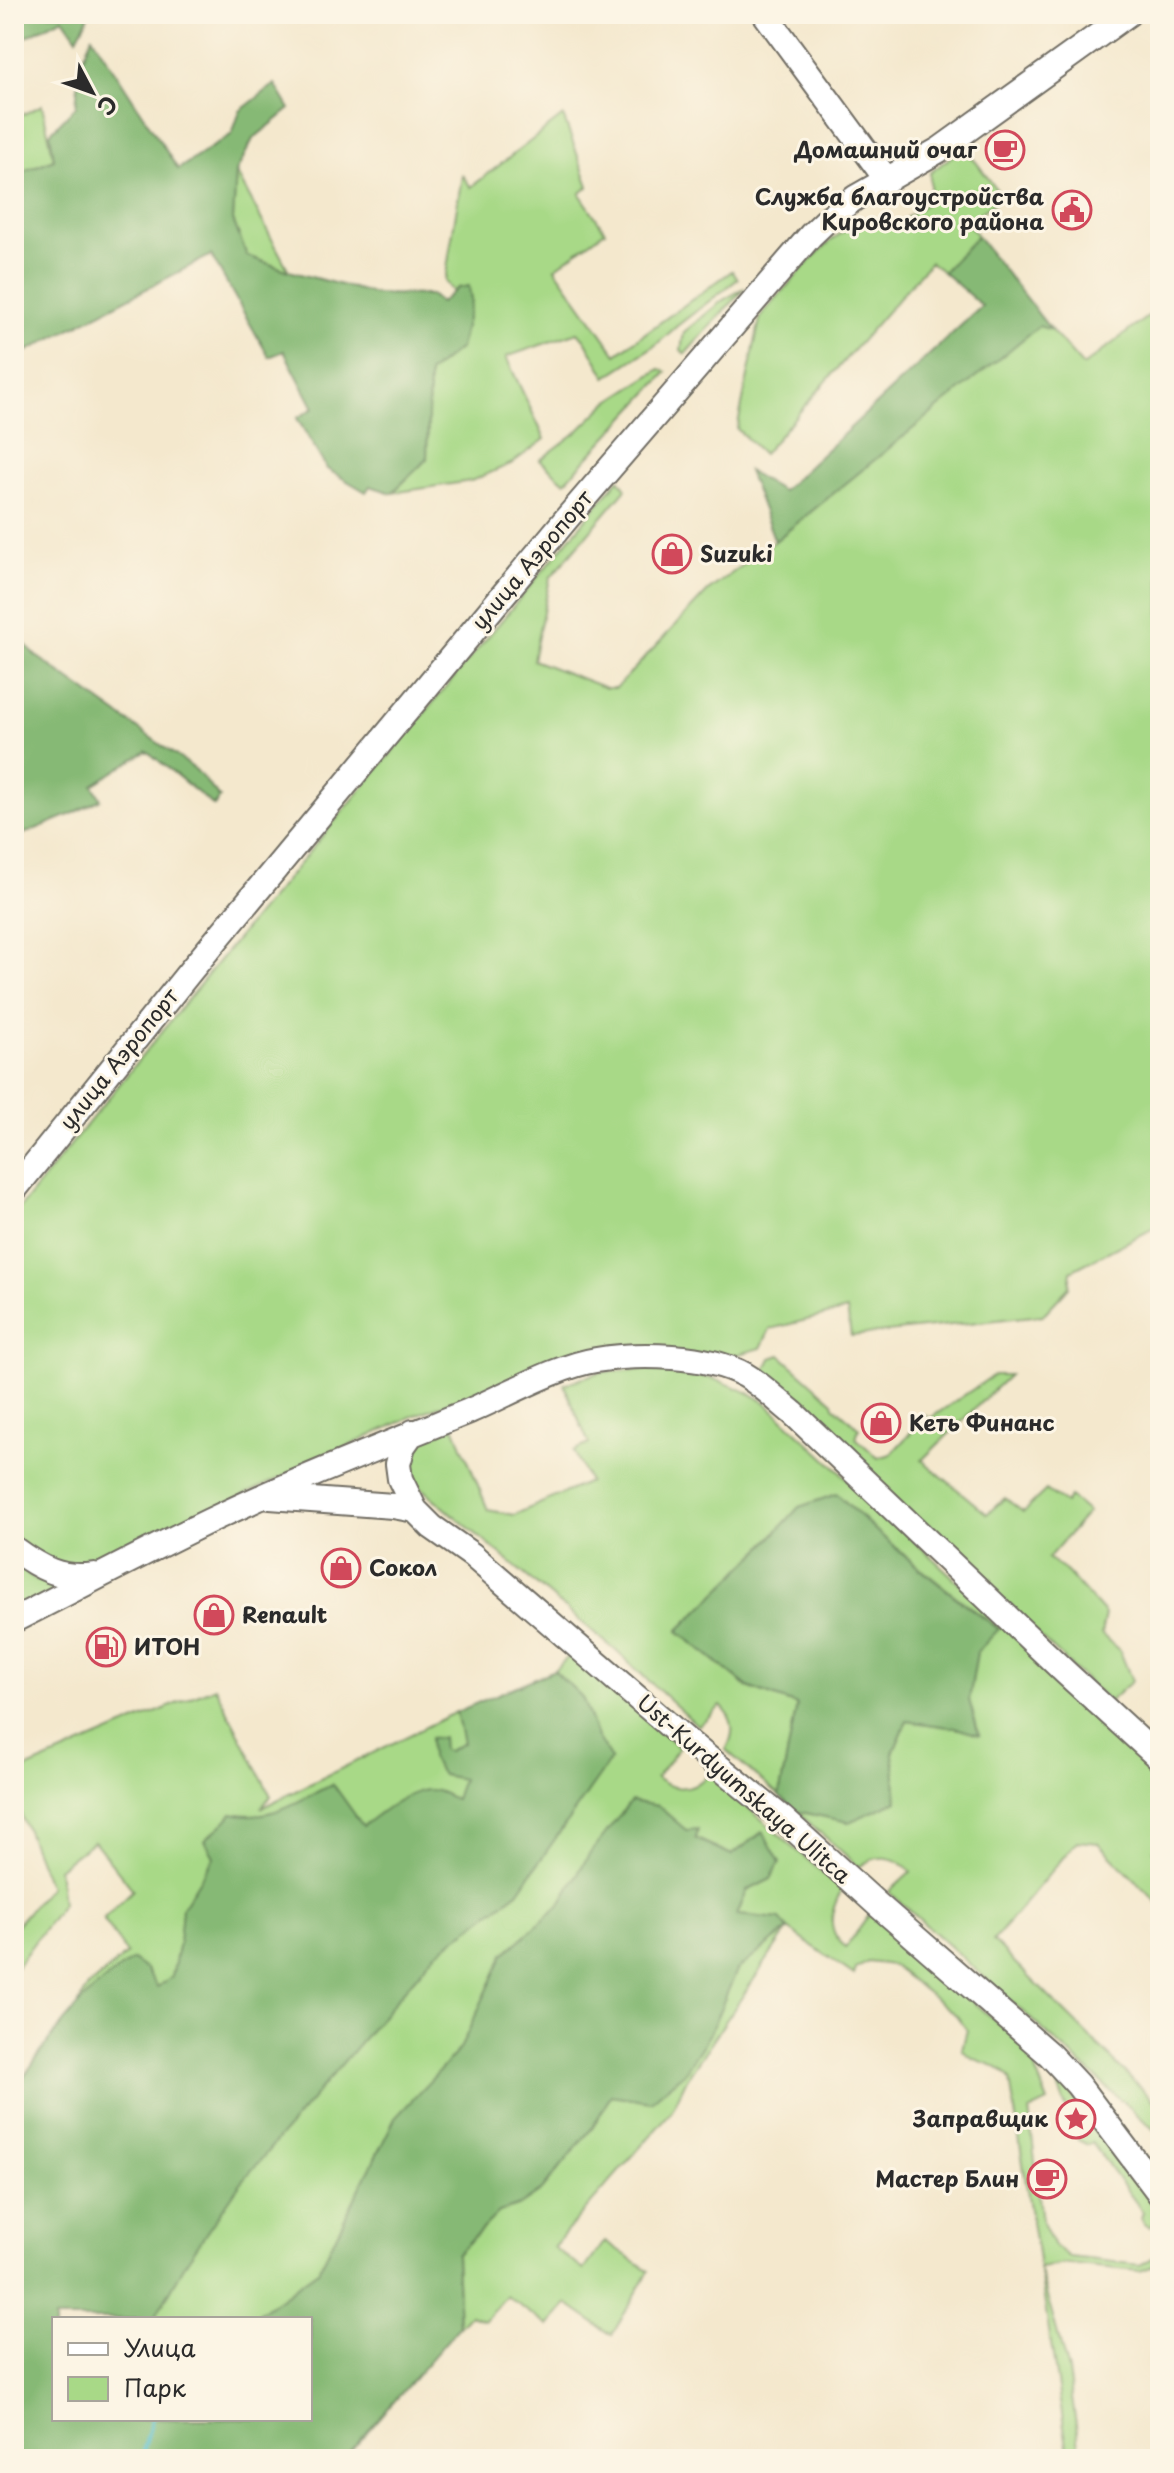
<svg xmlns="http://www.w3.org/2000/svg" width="1174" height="2473" viewBox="0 0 1174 2473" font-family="'Playpen Sans',sans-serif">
  <rect width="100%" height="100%" fill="#fcf5e5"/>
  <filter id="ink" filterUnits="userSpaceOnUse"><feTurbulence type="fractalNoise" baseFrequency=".0125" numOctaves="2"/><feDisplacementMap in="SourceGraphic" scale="16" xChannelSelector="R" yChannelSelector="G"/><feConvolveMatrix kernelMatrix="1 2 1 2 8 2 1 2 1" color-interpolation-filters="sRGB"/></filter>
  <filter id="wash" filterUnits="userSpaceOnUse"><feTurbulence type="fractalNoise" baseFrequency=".006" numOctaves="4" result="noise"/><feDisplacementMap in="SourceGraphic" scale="32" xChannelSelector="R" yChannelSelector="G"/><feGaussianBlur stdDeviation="1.8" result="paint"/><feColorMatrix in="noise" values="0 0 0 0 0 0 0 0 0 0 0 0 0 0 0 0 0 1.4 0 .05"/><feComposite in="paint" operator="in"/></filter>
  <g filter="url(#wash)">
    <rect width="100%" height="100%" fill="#f4e8cd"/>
    <path fill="#a8d987" stroke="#6a8259" stroke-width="2" d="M42 105 54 159 14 175V119Z
      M563 116 589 186 580 194 605 231 555 268 616 354 732 271 738 279 677 326 657 344 606 377 585 340 578 332 506 357 545 439 511 464 471 481 392 493 427 459 429 373 460 348 471 301 468 287 458 288 453 292 445 281 462 175 471 187Z
      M957 152 969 155 976 162 1002 197 967 222 977 236 943 272 930 262 763 454 737 429 760 319 764 312C788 286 828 234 861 222 872 218 887 222 898 224L925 204 930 197V173Z
      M236 172 289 271 247 256 233 220Z
      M745 288 685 354 681 350 684 332 723 300Z
      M1160 307V1225L1071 1271 1069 1287 1043 1315 851 1336 847 1310 770 1329 761 1348 729 1357 525 1374 413 1416 90 1567 74 1569 33 1554 14 1536V1218L18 1210 226 952 619 479 626 489 550 578 533 660 606 688H616L708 591 775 541 1039 325 1051 330 1083 366Z
      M660 369 667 372 565 482 540 460 577 432 608 402Z
      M780 1355 833 1402 834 1406 859 1428 856 1438 878 1458 891 1454 926 1416 929 1419 994 1375H1009L922 1460 987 1514 1005 1498 1023 1512 1046 1490 1065 1503 1070 1497 1088 1512 1048 1558 1067 1572 1105 1614 1101 1634 1120 1651 1132 1681 1109 1702 768 1380 764 1373 771 1358Z
      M649 1369C696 1373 723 1378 764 1401L1160 1770V1848L1154 1850 1160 1856V1905L1098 1843 1077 1841 993 1941 1160 2107V2135L889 1892 911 1872C896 1855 878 1853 859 1867L796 1811 849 1822 893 1753 907 1721 956 1728 979 1734 969 1700 977 1652 999 1628C941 1587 888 1544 837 1494L799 1507 761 1549 678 1631 747 1687 797 1705 779 1796 726 1750C735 1734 735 1720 721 1706L698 1726 615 1650 409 1478 408 1453 416 1444 454 1426 488 1510 514 1515 589 1482 574 1451 589 1444 564 1384 600 1372Z
      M14 1564 37 1580 53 1585 57 1589 14 1613Z
      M575 1651 679 1748 656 1778C674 1793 693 1789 710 1774L842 1890C830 1910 826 1932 846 1947L870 1914 1035 2055V2070L1048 2102 1029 2111 1042 2221 1054 2246 1069 2257 1140 2265 1160 2254V2270L1156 2265 1140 2271 1066 2264 1039 2268 1068 2371 1081 2459H1069L1010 2080C997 2059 975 2066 962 2049L967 2030 956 2015 892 1965 868 1962 856 1969 854 1975 788 1929 687 2078 671 2112 553 2247 584 2270 605 2241 649 2271 612 2335 567 2304 548 2326 506 2296 485 2320 470 2315 459 2327 456 2255 499 2212 520 2205 542 2190 593 2127 611 2095 651 2101 737 1970 788 1929 780 1919 737 1915 747 1891 771 1879 762 1832 732 1855 695 1838 321 2273 258 2319H54V2419L14 2459V2133L87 1988 127 1954 103 1919 133 1890 94 1841 58 1868 62 1904 14 1970V1928L49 1887 14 1797V1774L215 1687 271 1796 261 1808 456 1712 610 1759 597 1737 582 1697 554 1670Z
      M1056 2080 1062 2082 1159 2211V2217L1150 2227 1144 2224 1141 2218 1143 2212 1092 2143 1088 2145 1078 2140Z"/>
    <path fill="#86b974" stroke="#587250" stroke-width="2" d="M25 14H90L77 38 63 18 14 43V20Z
      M92 36 178 169 232 134 240 111 275 84 290 109 253 139 236 172 233 220 247 256 289 271 375 294 431 295 440 303 458 288 469 286 471 301 460 348 429 373 427 459 392 493 370 486 366 492 327 469 297 418 314 408 284 351 269 357 211 255 14 358V175L54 159 50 133 76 106 80 64Z
      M977 236 1051 330 1039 326 775 541 748 471 782 491 982 306 943 272Z
      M14 632 35 655 196 770 220 798 214 806 147 751 93 785 101 799 74 813 14 838Z
      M837 1494C888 1544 941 1588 999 1629L977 1652 969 1700 979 1735 956 1728 907 1721 893 1753 897 1801 849 1822 796 1811 779 1796 797 1705 748 1687 678 1631 761 1549 799 1507Z
      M554 1670 582 1697 597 1737 611 1759 518 1892 435 1954 240 2184 187 2261 154 2319H54V2419H310V2319H251L319 2270 395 2118 460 2049 504 1954 559 1906 588 1856 631 1801 658 1806 686 1830 698 1829 696 1839 732 1855 763 1832 780 1862 771 1879 747 1891 737 1915 780 1919 788 1929 737 1970 709 2035 684 2073 651 2101 611 2095 593 2127 542 2190 520 2205 499 2212 456 2255 459 2327 344 2459H14V2091C47 2042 82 1990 133 1960L147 1970 157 1987 172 1977 179 1942 182 1908 214 1857 205 1840C214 1829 225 1825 232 1813 272 1822 298 1800 333 1784L363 1826C379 1813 409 1789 431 1790 438 1790 448 1796 455 1799L462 1779 442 1775 431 1758 430 1738 442 1737 443 1750 448 1751 463 1743 456 1712Z"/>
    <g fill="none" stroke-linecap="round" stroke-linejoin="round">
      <path stroke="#51bdcb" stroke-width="4" d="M141 2459 152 2419"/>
    </g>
  </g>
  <g filter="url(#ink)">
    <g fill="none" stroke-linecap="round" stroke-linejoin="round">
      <defs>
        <path id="primary" d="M765 14 887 180
          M14 1190 192 969 567 518 811 235 831 216 855 198 939 150 1128 14
          M413 1432 403 1446 398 1464 400 1479 415 1510 432 1527 472 1555 686 1740 782 1818 878 1905 1050 2055 1078 2085 1160 2194
          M270 1497 393 1506 415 1510
          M14 1549C40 1568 61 1580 94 1575
          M14 1620C79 1587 143 1553 209 1521 293 1481 380 1447 467 1412 505 1396 557 1366 596 1360 639 1353 707 1354 745 1375 762 1385 778 1401 793 1413L1066 1673 1160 1759"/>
      </defs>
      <use href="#primary" stroke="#716d64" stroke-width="28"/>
      <use href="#primary" stroke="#fff" stroke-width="24"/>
    </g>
  </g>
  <defs>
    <symbol id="cafe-ring" viewBox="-11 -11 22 22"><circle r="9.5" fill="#fcf5e5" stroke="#d1495b" stroke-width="1.5"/><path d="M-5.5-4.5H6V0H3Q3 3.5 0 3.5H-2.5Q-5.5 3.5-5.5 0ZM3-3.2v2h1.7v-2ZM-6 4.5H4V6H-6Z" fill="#d1495b"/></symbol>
    <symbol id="civic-ring" viewBox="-11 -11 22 22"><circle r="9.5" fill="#fcf5e5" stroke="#d1495b" stroke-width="1.5"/><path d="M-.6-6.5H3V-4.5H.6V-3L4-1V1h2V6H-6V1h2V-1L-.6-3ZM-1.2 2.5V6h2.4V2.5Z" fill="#d1495b"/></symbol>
    <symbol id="shop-ring" viewBox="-11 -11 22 22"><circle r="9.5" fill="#fcf5e5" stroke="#d1495b" stroke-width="1.5"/><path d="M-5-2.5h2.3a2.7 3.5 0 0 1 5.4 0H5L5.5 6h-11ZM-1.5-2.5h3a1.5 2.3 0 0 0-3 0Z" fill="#d1495b"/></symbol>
    <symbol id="fuel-ring" viewBox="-11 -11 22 22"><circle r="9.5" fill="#fcf5e5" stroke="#d1495b" stroke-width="1.5"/><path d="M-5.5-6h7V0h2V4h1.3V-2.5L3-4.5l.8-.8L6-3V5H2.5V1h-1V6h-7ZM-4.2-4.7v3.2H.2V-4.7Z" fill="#d1495b"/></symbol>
    <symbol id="sight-ring" viewBox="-11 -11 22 22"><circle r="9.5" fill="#fcf5e5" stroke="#d1495b" stroke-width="1.5"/><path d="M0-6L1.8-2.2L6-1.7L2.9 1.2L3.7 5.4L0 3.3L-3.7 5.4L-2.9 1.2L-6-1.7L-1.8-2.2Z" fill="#d1495b"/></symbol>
  </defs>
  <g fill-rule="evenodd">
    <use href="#cafe-ring" x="983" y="128" width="44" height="44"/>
    <use href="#civic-ring" x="1050" y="188" width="44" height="44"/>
    <use href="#shop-ring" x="650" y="532" width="44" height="44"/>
    <use href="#shop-ring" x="859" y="1401" width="44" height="44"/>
    <use href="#shop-ring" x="319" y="1546" width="44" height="44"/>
    <use href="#shop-ring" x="192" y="1593" width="44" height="44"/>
    <use href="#fuel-ring" x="84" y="1625" width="44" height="44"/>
    <use href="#sight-ring" x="1054" y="2097" width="44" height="44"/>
    <use href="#cafe-ring" x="1025" y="2157" width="44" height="44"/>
  </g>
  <g text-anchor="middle" stroke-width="6" stroke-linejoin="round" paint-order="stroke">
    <g font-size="22" font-weight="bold" fill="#2b2b2b" stroke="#fcf5e5" text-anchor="start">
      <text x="977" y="158" text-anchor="end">Домашний очаг</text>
      <text x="1044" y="205" text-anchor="end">Служба благоустройства<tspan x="1044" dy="25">Кировского района</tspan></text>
      <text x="700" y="562">Suzuki</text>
      <text x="909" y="1431">Кеть Финанс</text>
      <text x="369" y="1576">Сокол</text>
      <text x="242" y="1623">Renault</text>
      <text x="134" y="1655">ИТОН</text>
      <text x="1048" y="2127" text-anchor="end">Заправщик</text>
      <text x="1019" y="2187" text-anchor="end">Мастер Блин</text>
    </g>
    <g font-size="22" fill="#2b2b2b" stroke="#fcf5e5">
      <text transform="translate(532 560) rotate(-50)" y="8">улица Аэропорт</text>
      <text transform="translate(119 1059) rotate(-51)" y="8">улица Аэропорт</text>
      <text transform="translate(744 1789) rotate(41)" y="8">Ust-Kurdyumskaya Ulitca</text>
    </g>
  </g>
  <rect width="1174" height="2473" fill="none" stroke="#fcf5e5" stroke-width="48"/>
  <rect x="52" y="2317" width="260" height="104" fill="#fcf5e5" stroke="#a8a49b" stroke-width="2"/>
  <rect x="68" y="2343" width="40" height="12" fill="#ffffff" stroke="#a8a49b" stroke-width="2"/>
  <text x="124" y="2357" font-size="24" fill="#2b2b2b">Улица</text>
  <rect x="68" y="2377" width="40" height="24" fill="#a8d987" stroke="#a8a49b" stroke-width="2"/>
  <text x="124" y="2397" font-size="24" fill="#2b2b2b">Парк</text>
  <g transform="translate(92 92) rotate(131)" stroke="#fcf5e5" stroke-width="6" paint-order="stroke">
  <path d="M0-6L14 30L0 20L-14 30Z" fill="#2b2b2b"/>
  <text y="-12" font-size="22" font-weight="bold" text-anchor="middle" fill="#2b2b2b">С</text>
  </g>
</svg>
